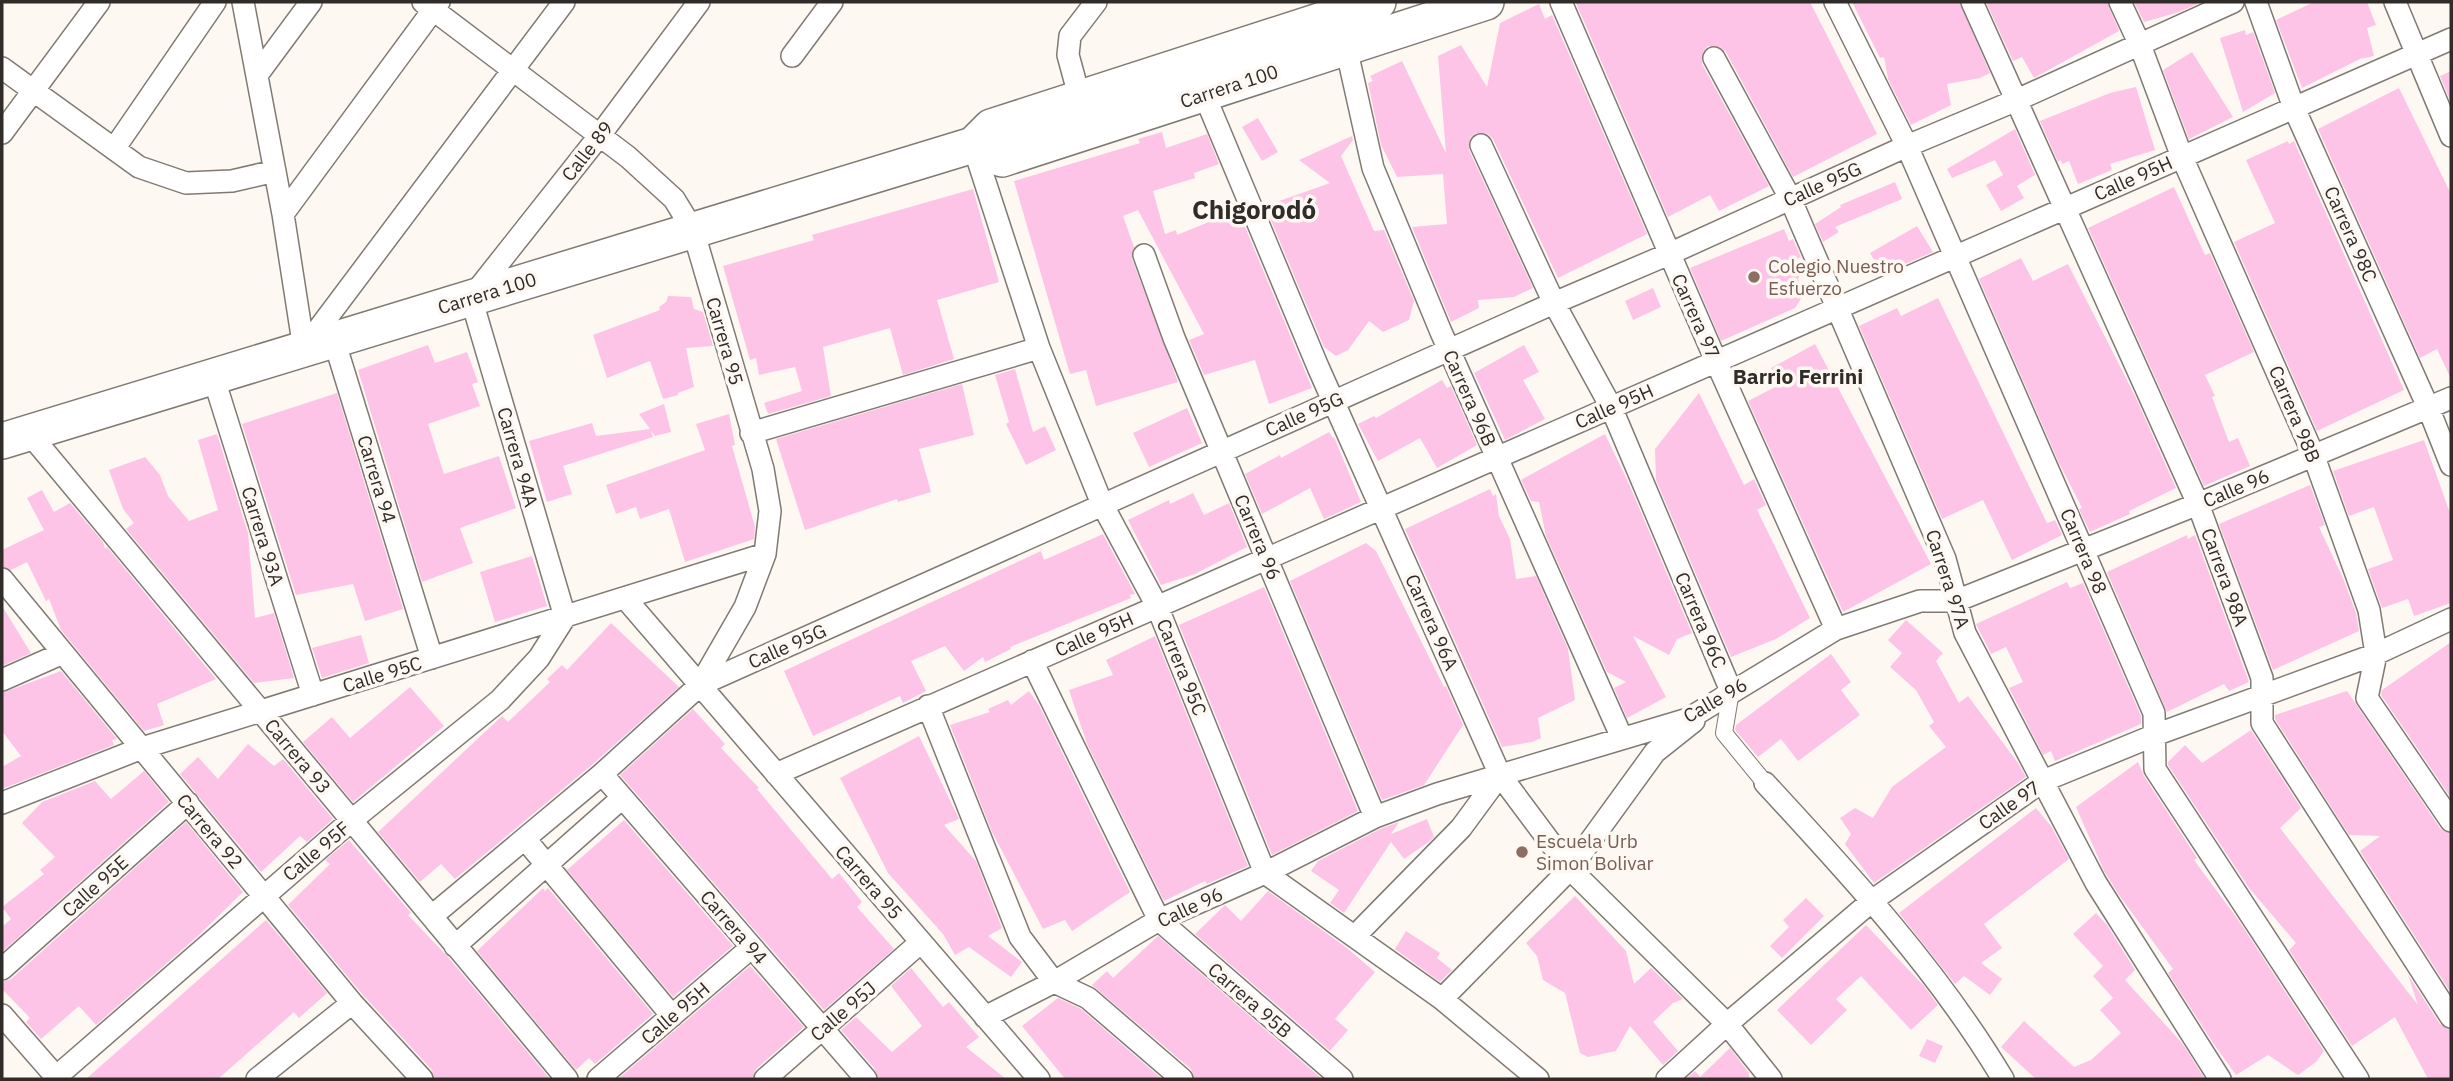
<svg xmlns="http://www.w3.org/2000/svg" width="2453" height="1081" viewBox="0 0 2453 1081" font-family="'IBM Plex Sans',sans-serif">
  <rect width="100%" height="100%" fill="#fef8f3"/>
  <path fill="#fdc4e7" d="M1578 2H1810L1877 134 1793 177 1726 52 1720 47 1708 46 1703 52 1702 64 1769 186 1719 211 1710 195 1668 217 1576 3Z
    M1852 2H1959L1990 73 1980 78 1947 84 1951 105 1911 125 1888 79 1884 57 1880 58Z
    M1986 2H2107L2119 31 2034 78 2022 57 2013 61Z
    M2134 2H2197V4L2179 12 2144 22Z
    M2314 2H2367L2376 25 2367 28 2374 56 2360 59 2302 88 2276 20Z
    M1539 4 1545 19 1552 15 1647 234 1558 278 1493 139 1488 134 1476 133 1470 138 1469 150 1533 288 1514 297 1478 300 1479 308 1451 322 1412 227 1447 224 1443 174 1397 177 1381 145 1368 83 1373 81 1370 76 1402 61 1446 153 1438 56 1461 45 1487 87 1500 23Z
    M2245 30 2246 35 2253 32 2275 93 2243 112 2220 38Z
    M2192 52 2233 117 2189 139 2163 70Z
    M2451 71V103L2440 76Z
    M2136 87 2155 150 2110 164 2112 170 2078 184 2069 161 2062 164 2061 160 2058 162 2040 121 2110 93Z
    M2399 88 2451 194V379L2437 349 2420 358 2318 129Z
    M1258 118 1278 152 1262 161 1242 127Z
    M2015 129 2035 175 2017 186 2024 198 2001 211 1986 185 2003 175 1995 160 1952 178 1947 169Z
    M1162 132 1166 148 1207 134 1219 164 1194 173 1195 178 1153 191 1165 234 1176 230 1177 235 1238 210 1312 388 1269 404 1255 360 1204 375 1189 340 1204 334 1138 210 1123 216 1134 247 1132 259 1178 382 1096 406 1086 370 1070 374 1014 181 1140 143 1138 139Z
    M1352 136 1353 140 1341 156 1374 231 1384 230 1414 301 1409 320 1383 332 1369 321 1348 350 1336 356 1324 347 1265 206 1330 183 1299 160Z
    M2288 141 2289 144 2294 141 2404 390 2317 431 2234 242 2275 223 2246 160Z
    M1895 182 1902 199 1835 227 1839 232 1823 242 1815 224 1841 207 1840 205Z
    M2174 187 2205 255 2210 253 2254 352 2205 375 2215 396 2212 397 2229 442 2238 438 2250 466 2204 486 2088 228Z
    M973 189 999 282 937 300 954 359 903 375 890 328 823 347 831 396 768 414 764 403 802 391 795 367 759 375 756 358 750 360 723 266 814 240 812 235Z
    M1917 226 1933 252 1882 274 1870 253Z
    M1784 229 1789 241 1793 239 1801 257 1797 259 1802 271 1798 279 1804 294 1795 308 1721 341 1690 268Z
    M2021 258 2033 281 2068 264 2135 396 2176 488 2129 511 2130 514 2090 532 2079 509 2082 508 2059 463 1979 279Z
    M1653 288 1661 307 1633 320 1625 301Z
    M668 296 691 297 694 309 703 312 713 346 686 348 694 387 678 393V395L663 399 650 361 607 378 593 335 660 310 659 307 666 302Z
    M1938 298 2047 523 2055 520 2062 535 2012 560 1983 500 1942 519 1859 326 1897 308 1901 316Z
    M1815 344 1931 564 1843 612 1748 401 1781 384 1771 368Z
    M428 345 435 363 467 352 478 382 472 384 480 406 428 424 444 474 499 456 516 508 460 528 473 563 422 582 358 370Z
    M1524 345 1539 372 1523 380 1545 419 1505 440 1474 373Z
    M1015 369 1033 432 1045 426 1056 450 1026 465 1006 424 1009 422 995 375Z
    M1442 380 1447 388 1451 386 1477 445 1437 468 1420 438 1378 461 1358 424 1374 416 1376 418Z
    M962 384 974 435 919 449 931 492 898 502 897 499 805 530 776 439Z
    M337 393 403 609 365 621 353 584 296 595 242 424Z
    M1699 393 1744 485 1754 479 1766 505 1757 510 1810 618 1776 639 1731 657 1656 480 1655 449Z
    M664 404 671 432 655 436 651 431 653 437 563 466 572 494 547 502 529 441 592 423 596 436 650 429 639 414Z
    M1187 408 1202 443 1149 467 1133 433Z
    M729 414 735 445 732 446 755 527 754 539 685 562 669 509 640 519 636 507 616 514 606 485 705 450 696 424Z
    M1329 432 1333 438 1334 437 1361 502 1324 519 1310 488 1262 514 1245 474 1280 455 1281 458Z
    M217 434 248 533 255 618 274 613 294 678 254 683 126 529 134 523 123 509 109 470 145 457 160 475 168 496 189 521 218 510 198 440Z
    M1605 434 1629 484 1692 633 1677 639 1669 655 1633 636 1666 697 1627 718 1614 688 1626 682 1607 672 1546 536 1539 502 1531 501 1521 480Z
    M2424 440 2451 516V603L2414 616 2408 599 2382 608 2368 569 2393 560 2374 507 2349 516 2333 471Z
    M2310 485 2325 525 2319 527 2343 578 2356 613 2359 631 2273 670 2219 524Z
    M1490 489 1493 496 1496 494 1499 516 1510 539 1516 579 1536 576 1568 649 1575 700 1538 718 1541 738 1532 742 1502 747 1405 529Z
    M42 490 54 512 70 503 103 542 105 549 107 547 216 679 157 704 164 725 144 731 61 630 49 599 46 601 27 562 11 570 2 566V550L44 530 27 498Z
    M1193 493 1204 515 1229 503 1247 547 1195 574 1161 585 1128 520 1169 500 1170 504Z
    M1103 534 1135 594 1130 595 1131 598 1010 647 1011 649 985 662 983 657 964 671 945 646 911 661 926 691 903 703 900 696 813 736 784 671 1041 551 1044 560Z
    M2187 535 2188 539 2195 535 2249 682 2229 691 2224 684 2167 712 2107 572Z
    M1366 543 1376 551 1444 687 1446 686 1463 725 1424 785 1382 800 1290 581Z
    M532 556 547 606 495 622 480 572Z
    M2067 582 2070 588 2083 583 2141 716V724L2055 761 2051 751 2043 755 2009 688 2023 682 2006 647 1991 654 1976 624Z
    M1264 587 1358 811 1272 855 1179 625Z
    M2 606 31 653 2 666Z
    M1906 620 1943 653 1936 661 1959 703 1968 696 2018 763 2026 777 1874 883 1845 844 1851 834 1840 818 1855 808 1873 818 1892 787 1946 747 1929 726 1934 722 1916 690 1890 667 1902 653 1888 640Z
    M611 623 679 687 593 764 455 879 441 864 420 882 378 832 502 716 508 722 550 682 547 679 562 665 567 670Z
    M361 635 369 663 322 678 312 648Z
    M1155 636 1248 866 1207 884 1205 881 1164 901 1087 744 1069 690 1113 675 1106 660Z
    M2451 642V798L2381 695 2382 690Z
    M1831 654 1851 682 1841 690 1860 715 1798 761 1781 739 1758 757 1735 730 1736 725Z
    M61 671 117 739 112 740 114 745 2 789V767L21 756 2 731V693Z
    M410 687 444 726 353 802 303 742 332 717 350 738Z
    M1029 691 1039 705 1130 892 1072 931 1065 920 1043 929 992 832 950 725 990 712 988 709 1008 700 1011 705Z
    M2347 691 2440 828 2451 834V993L2360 851 2380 836 2349 835 2275 719V715Z
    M693 709 725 744 721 748 759 788 757 789 832 879 839 873 862 902 857 907 894 949 824 1010 620 775Z
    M2251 730 2301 808 2280 828 2418 1005 2408 975 2440 1024 2451 1030V1079H2428L2395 1017 2352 1046 2289 950 2296 943 2249 888 2168 765V762L2185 745 2202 763Z
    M919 736 959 819 944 825 976 861 1002 928 988 936 1022 962 1011 977 969 947 955 955 943 934 888 873 840 778Z
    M248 744 274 766 283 759 333 819 307 842 300 836 261 872 180 774 198 757 218 779Z
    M2138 762 2144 776 2197 858 2194 860 2239 921 2324 1051 2316 1062 2298 1075 2268 1055 2236 1075 2213 1043 2168 973 2173 969 2119 895 2104 871 2076 807Z
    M144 771 169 802 2 952V927L11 919 2 907 44 874 40 870 55 857 22 823 42 802 95 781 111 799Z
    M2036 808 2051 826 2069 859 1984 924 2002 948 1981 963 2002 979 1990 995 1964 976 1955 984 1899 913Z
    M1427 819 1434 837 1430 841 1404 859 1391 842 1344 913 1330 903 1339 890 1311 871 1318 861 1380 829 1399 822 1391 834Z
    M624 820 733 946 673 997 567 870Z
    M186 822 243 892 199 935 96 1025 79 1006 41 1039 26 1022 30 1018 2 989V982L11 979Z
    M349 840 411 913 408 915 448 957 550 1079H435L432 1070 362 994 288 905 330 864 325 860Z
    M543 888 545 891 548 888 653 1014 595 1064 589 1058 576 1070 477 951Z
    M1268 891 1347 948 1375 972 1335 1019 1348 1030 1330 1051 1195 934 1225 905 1241 921Z
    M1575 896 1626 951 1634 984 1651 968 1683 999 1673 1003 1653 1022 1678 1051 1663 1065 1630 1026 1616 1051 1588 1057 1580 1053 1565 993 1543 980 1537 956 1526 943Z
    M1806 898 1824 916 1782 958 1770 946 1789 927 1783 920Z
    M2096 913 2107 925 2135 970 2125 980 2182 1043 2205 1079H2036L2001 1047 2024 1021 2074 1067 2091 1060 2121 1033 2100 1010 2113 998 2093 976 2103 966 2073 934Z
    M266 920 327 993 299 1018 294 1012 218 1079H86Z
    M1866 925 1924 986 1938 1005 1911 1030 1861 976 1836 999 1847 1010 1811 1045 1777 1010Z
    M1406 931 1440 953 1437 958 1452 970 1440 982 1395 949Z
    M1158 936 1322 1079H1195L1191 1069 1092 985 1107 971 1113 978Z
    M750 966 804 1027 756 1069 752 1079H618Z
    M911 968 943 1007 949 1002 979 1037 966 1047 1006 1079H879L874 1068 841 1030 856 1017 892 1052 922 1026 891 986Z
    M1058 998 1081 1009 1162 1079H1065L1022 1026Z
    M1927 1039 1943 1046 1935 1063 1919 1056Z
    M1730 1048 1749 1073V1079H1686L1695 1071 1700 1077Z"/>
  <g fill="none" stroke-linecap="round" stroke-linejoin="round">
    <defs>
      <path id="pedestrian" d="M1731 691 1724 733 1765 783"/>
      <path id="minor" d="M243 2 283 214 304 349
        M423 2 628 157 674 199 693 230 763 469 770 511 765 554 745 607 700 685
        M1561 2 1716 361 1836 629
        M1835 2 1907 146 2154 713 2155 769 2358 1079
        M1972 2 2198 504 2262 678V723L2451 1017
        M2120 2 2140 45 2182 157 2313 454 2369 610 2376 654 2367 698 2451 821
        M2256 2 2294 108 2428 407 2451 465
        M2395 2 2451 136
        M1346 47 1373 168 1441 332 1622 738
        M792 56 832 2
        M1714 58 1790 198 1945 559 1965 633 2096 883 2220 1079
        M2 68 139 167 186 183 232 181 275 171
        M257 75 311 2
        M1204 94 1318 367 1500 775 1570 869 1727 1024 1771 1079
        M1080 99 1068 55 1070 36 1096 2
        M2 133 99 2
        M973 145 1039 348 1102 504 1157 606 1265 873 1442 999 1538 1079
        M1481 145 1554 303 1611 407 1731 691 1721 699
        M114 149 215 2
        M283 214 439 2
        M1144 255 1174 338 1375 817
        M334 340 432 658
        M305 347 564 2
        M213 376 313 695
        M29 433 567 1079
        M751 433 1039 348
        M2 579 352 1003 422 1079
        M625 598 1039 1079
        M1032 661 1159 920 1342 1079
        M2 680 63 653
        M928 706 1020 937 1054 982 1088 998 1182 1079
        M602 774 866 1079
        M776 774 2451 39
        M1765 783C1851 876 1938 970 2003 1079
        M2 803 142 748 765 554
        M525 839 672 1016
        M432 916 602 774 700 685 1554 303 1669 254 1907 146 2017 100 2233 2
        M1355 936 1461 828 1500 775
        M455 946 622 798
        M2 969 188 803
        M1442 999 1570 869 1655 752 1694 721
        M2 1015 58 1079
        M985 1017 1054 982 1159 920 1265 873 1375 817 1437 794 1688 719 1836 629 1920 601H1956L2198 504 2451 398
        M56 1077 352 820 500 700 539 658 565 617 471 298 600 135 699 2
        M257 1079 352 1003
        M598 1079 752 947
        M765 1079 921 942
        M1667 1079 1727 1024 1873 900 2043 781 2155 735 2376 654 2451 619"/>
      <path id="trunk" d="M973 145 1002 159 1486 2
        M2 441 973 145 991 127 1378 2"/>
    </defs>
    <use href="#pedestrian" stroke="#807a74" stroke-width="18"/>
    <use href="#minor" stroke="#807a74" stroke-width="24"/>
    <use href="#trunk" stroke="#807a74" stroke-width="38"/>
    <use href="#pedestrian" stroke="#fff" stroke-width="16"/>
    <use href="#minor" stroke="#fff" stroke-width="21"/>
    <use href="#trunk" stroke="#fff" stroke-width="35"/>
  </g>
  <g fill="#8d6e63" stroke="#fef8f3" stroke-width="2.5">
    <circle cx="1754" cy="277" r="7"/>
    <circle cx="1522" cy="852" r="7"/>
  </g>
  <g text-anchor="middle" stroke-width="7" stroke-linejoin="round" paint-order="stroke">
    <g font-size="19" fill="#2f2c2a" stroke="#fef8f3">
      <text transform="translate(1229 86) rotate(-18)" y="7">Carrera 100</text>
      <text transform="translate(587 151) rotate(-52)" y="7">Calle 89</text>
      <text transform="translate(2133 178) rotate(-24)" y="7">Calle 95H</text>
      <text transform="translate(1822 184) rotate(-24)" y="7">Calle 95G</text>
      <text transform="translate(2351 234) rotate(66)" y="7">Carrera 98C</text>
      <text transform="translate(487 293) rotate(-17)" y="7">Carrera 100</text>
      <text transform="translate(1696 316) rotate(66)" y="7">Carrera 97</text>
      <text transform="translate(725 341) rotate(74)" y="7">Carrera 95</text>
      <text transform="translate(1470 398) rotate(66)" y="7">Carrera 96B</text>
      <text transform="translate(1614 406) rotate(-24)" y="7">Calle 95H</text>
      <text transform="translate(1304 414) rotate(-24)" y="7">Calle 95G</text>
      <text transform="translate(2295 414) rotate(67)" y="7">Carrera 98B</text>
      <text transform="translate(518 457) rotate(74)" y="7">Carrera 94A</text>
      <text transform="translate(377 479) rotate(73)" y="7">Carrera 94</text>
      <text transform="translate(2236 488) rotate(-23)" y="7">Calle 96</text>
      <text transform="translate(263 536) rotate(73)" y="7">Carrera 93A</text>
      <text transform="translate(1258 537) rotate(67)" y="7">Carrera 96</text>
      <text transform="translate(2084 551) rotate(67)" y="7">Carrera 98</text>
      <text transform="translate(2225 577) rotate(70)" y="7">Carrera 98A</text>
      <text transform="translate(1948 579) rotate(72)" y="7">Carrera 97A</text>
      <text transform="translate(1701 620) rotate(67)" y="7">Carrera 96C</text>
      <text transform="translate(1432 622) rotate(66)" y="7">Carrera 96A</text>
      <text transform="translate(1094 634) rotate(-24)" y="7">Calle 95H</text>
      <text transform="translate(787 646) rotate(-24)" y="7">Calle 95G</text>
      <text transform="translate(1182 667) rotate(68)" y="7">Carrera 95C</text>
      <text transform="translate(382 674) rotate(-17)" y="7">Calle 95C</text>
      <text transform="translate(1715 700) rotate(-30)" y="7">Calle 96</text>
      <text transform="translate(298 756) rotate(50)" y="7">Carrera 93</text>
      <text transform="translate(2009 805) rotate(-35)" y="7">Calle 97</text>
      <text transform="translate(210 831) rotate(50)" y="7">Carrera 92</text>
      <text transform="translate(316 851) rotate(-40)" y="7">Calle 95F</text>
      <text transform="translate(869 882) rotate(49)" y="7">Carrera 95</text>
      <text transform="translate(95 886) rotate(-42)" y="7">Calle 95E</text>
      <text transform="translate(1190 907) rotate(-25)" y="7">Calle 96</text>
      <text transform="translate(734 927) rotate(49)" y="7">Carrera 94</text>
      <text transform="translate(1250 1000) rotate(41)" y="7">Carrera 95B</text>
      <text transform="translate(843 1011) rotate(-41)" y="7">Calle 95J</text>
      <text transform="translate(675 1013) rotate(-41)" y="7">Calle 95H</text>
    </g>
    <g font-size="19" fill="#785e54" stroke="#fef8f3" text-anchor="start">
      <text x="1768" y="273">Colegio Nuestro<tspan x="1768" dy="22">Esfuerzo</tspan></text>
      <text x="1536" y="848">Escuela Urb<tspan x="1536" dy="22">Simon Bolivar</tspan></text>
    </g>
    <g font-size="21" font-weight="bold" fill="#2f2c2a" stroke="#fef8f3">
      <text x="1798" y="384">Barrio Ferrini</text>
    </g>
    <g font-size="26" font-weight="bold" fill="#2f2c2a" stroke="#fef8f3">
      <text x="1254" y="219">Chigorodó</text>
    </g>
  </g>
  <rect width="2453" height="1081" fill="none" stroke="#2f2c2a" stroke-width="7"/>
</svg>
